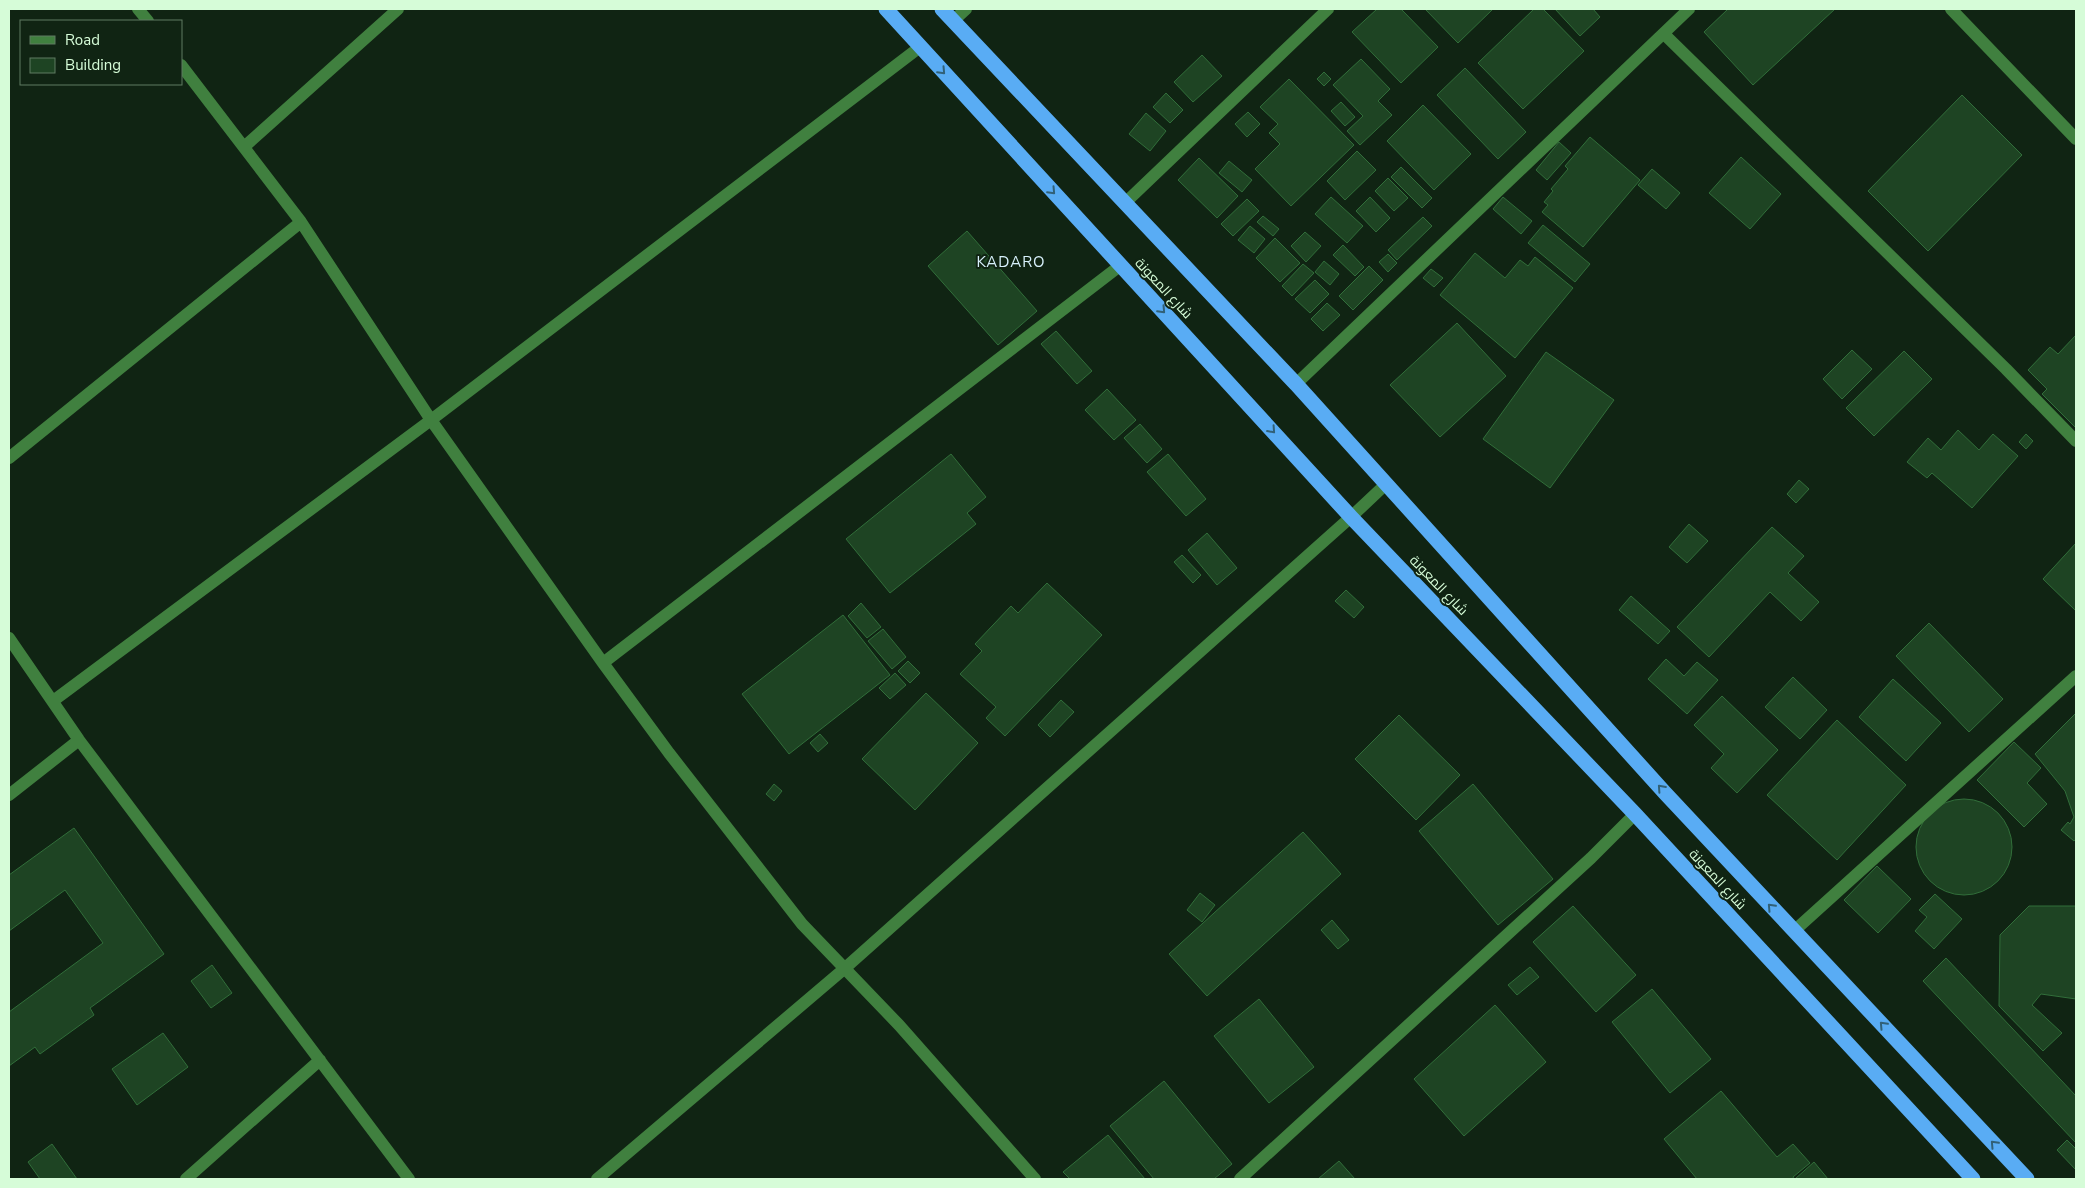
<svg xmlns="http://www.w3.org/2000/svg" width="2085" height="1188" viewBox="0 0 2085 1188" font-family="'Nunito Sans',Cairo,sans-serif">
  <rect width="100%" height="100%" fill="#102413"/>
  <path fill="#1e4423" stroke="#316e3a" d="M1377 9H1401L1438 47 1401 83 1352 32Z
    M1425 9H1493L1458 43Z
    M1534 9H1543L1584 51 1523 109 1478 63Z
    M1555 9H1593L1600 17 1580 36Z
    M1728 9H1835L1753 85 1704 32Z
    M1202 55 1222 76 1193 102 1174 82Z
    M1361 59 1390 89 1378 101 1392 115 1360 145 1347 131 1363 116 1333 85Z
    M1465 68 1526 132 1498 159 1437 95Z
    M1324 72 1331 79 1324 86 1317 79Z
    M1289 79 1354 145 1291 206 1255 169 1280 144 1269 133 1278 124 1260 107Z
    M1166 93 1183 110 1170 123 1153 107Z
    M1962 95 2022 155 1928 251 1868 191Z
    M1341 102 1355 117 1345 126 1331 111Z
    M1423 105 1471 154 1434 190 1387 141Z
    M1248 112 1260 124 1247 137 1235 124Z
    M1146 113 1166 131 1150 151 1129 134Z
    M1590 137 1640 180 1583 247 1542 212 1548 205 1544 202 1553 191 1551 189 1568 169 1565 166Z
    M1559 142 1571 153 1547 180 1536 170Z
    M1357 151 1376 170 1345 200 1327 181Z
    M1741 157 1781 194 1750 229 1709 193Z
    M1199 158 1238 196 1217 218 1178 180Z
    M1229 161 1252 180 1242 192 1219 173Z
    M1401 167 1432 198 1422 208 1391 177Z
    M1652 169 1680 193 1666 209 1638 185Z
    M1388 178 1408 198 1394 211 1375 191Z
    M1331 197 1363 226 1347 243 1315 214Z
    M1370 197 1390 218 1376 232 1356 211Z
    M1503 197 1532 221 1521 234 1493 209Z
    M1247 199 1259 211 1233 236 1221 224Z
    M1263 216 1279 229 1273 236 1257 222Z
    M1423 217 1432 226 1397 260 1388 250Z
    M1543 225 1590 264 1575 282 1528 243Z
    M1250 226 1265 239 1254 253 1238 240Z
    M967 231 1037 311 998 345 928 266Z
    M1305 232 1321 246 1306 262 1291 246Z
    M1275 238 1300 263 1280 282 1256 258Z
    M1343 245 1364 267 1355 276 1333 255Z
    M1475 253 1505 278 1520 260 1528 266 1535 257 1573 288 1515 358 1440 295Z
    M1388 254 1397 263 1388 272 1379 262Z
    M1324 261 1339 274 1330 285 1315 272Z
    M1303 264 1314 273 1292 296 1282 286Z
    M1369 266 1383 280 1353 310 1339 296Z
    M1431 269 1443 278 1434 287 1423 278Z
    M1315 280 1329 294 1310 313 1295 299Z
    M1327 303 1340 315 1323 331 1311 319Z
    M1457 323 1506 376 1440 437 1390 385Z
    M1056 331 1092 371 1077 384 1041 344Z
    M2076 335V428L2042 394 2047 389 2028 370 2050 347 2058 354Z
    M1852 350 1872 369 1842 399 1823 379Z
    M1904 351 1932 379 1874 436 1846 408Z
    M1546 352 1614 400 1550 488 1483 439Z
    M1107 389 1136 420 1114 440 1085 410Z
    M1140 424 1162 449 1147 463 1124 438Z
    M1958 430 1979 450 1993 434 2018 456 1972 508 1932 473 1927 478 1907 462 1928 438 1941 450Z
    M2026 434 2033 441 2026 449 2019 442Z
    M951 454 986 497 967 513 976 524 890 593 846 539Z
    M1168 454 1206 499 1186 516 1147 472Z
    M1799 480 1809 489 1796 503 1787 494Z
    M1689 524 1708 541 1687 563 1669 547Z
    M1772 527 1804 556 1788 573 1819 602 1801 621 1770 592 1709 657 1677 627Z
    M1207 533 1237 568 1217 585 1188 550Z
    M2076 543V611L2043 579Z
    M1182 555 1201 575 1193 583 1174 562Z
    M1047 583 1102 635 1005 736 986 718 996 707 960 674 982 651 975 644 1011 606 1018 613Z
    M1346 590 1364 607 1354 618 1335 601Z
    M1631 596 1670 631 1658 644 1619 610Z
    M861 603 881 627 867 638 848 616Z
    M843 615 890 675 789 754 742 694Z
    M1929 623 2003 699 1969 732 1896 656Z
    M883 629 906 657 892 669 868 641Z
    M1666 659 1684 676 1697 662 1718 680 1687 714 1648 679Z
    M908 661 920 673 910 683 898 671Z
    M895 673 906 685 890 699 879 688Z
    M1793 677 1827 710 1800 739 1765 707Z
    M1893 679 1941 723 1906 761 1859 717Z
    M926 693 978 743 915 810 862 759Z
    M1722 696 1778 750 1737 793 1711 768 1724 754 1694 725Z
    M1061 700 1074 712 1050 737 1038 725Z
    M2076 713V839L2074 841 2061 830 2068 822 2070 824 2074 817 2065 791 2035 754Z
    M1399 715 1460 775 1416 820 1355 759Z
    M1837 720 1906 785 1837 860 1767 795Z
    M820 734 828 743 818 752 810 743Z
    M2014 742 2041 768 2027 783 2047 804 2024 827 1977 780Z
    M774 784 782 791 774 801 766 794Z
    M1473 784 1553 879 1498 925 1419 831Z
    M1916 847a48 48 0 1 1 96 0a48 48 0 1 1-96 0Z
    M74 828 164 954 90 1008 94 1015 40 1054 35 1047 9 1066V1012L103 943 65 890 9 931V875Z
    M1303 832 1341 874 1207 996 1169 954Z
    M1877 866 1911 899 1878 933 1844 900Z
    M1200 893 1215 905 1202 922 1187 910Z
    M1935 894 1962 919 1934 949 1915 931 1927 917 1919 910Z
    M1573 906 1636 975 1596 1012 1533 942Z
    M2029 906H2076V999L2041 994 2032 1005 2062 1033 2043 1051 1999 1006 2000 935Z
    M1332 920 1349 940 1338 949 1321 930Z
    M1946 958 2076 1096V1143L1923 981Z
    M212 965 232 993 211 1008 191 981Z
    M1530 967 1539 977 1517 995 1508 985Z
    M1652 989 1711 1059 1670 1093 1612 1022Z
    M1259 999 1314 1067 1269 1103 1214 1036Z
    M1495 1005 1546 1062 1464 1136 1414 1079Z
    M163 1033 188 1067 137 1105 112 1069Z
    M1164 1081 1232 1164 1214 1179H1154L1110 1126Z
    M1721 1091 1777 1157 1793 1144 1810 1163 1793 1177 1794 1179H1697L1664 1139Z
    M1108 1135 1145 1179H1070L1063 1172Z
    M2067 1140 2076 1149V1170L2057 1150Z
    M52 1144 77 1179H40L28 1162Z
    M1339 1161 1355 1179H1318Z
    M1814 1162 1828 1179H1795Z"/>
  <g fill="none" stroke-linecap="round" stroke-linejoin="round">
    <path stroke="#40803f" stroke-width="12" d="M138 9 148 21
      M1951 9 2076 139
      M953 21 966 9
      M1664 34 2006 369 2076 441
      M181 65 301 222 431 420 603 663 669 753 802 924 899 1025 1035 1179
      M244 147 398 9
      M1126 202 1328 9
      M1296 384 1689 9
      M9 458 301 222
      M9 638 79 740 409 1179
      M603 663 1121 265
      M53 701 431 420 920 47
      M9 795 79 740
      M1794 931 2076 676
      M186 1179 320 1060
      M597 1179 844 969 1351 517 1386 484
      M1240 1179 1591 858 1635 814"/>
    <path stroke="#59acf4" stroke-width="15" d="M886 9 1351 517 1635 814 1973 1179
      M942 9 1296 384 1665 793 2027 1179"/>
  </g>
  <defs><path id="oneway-chevron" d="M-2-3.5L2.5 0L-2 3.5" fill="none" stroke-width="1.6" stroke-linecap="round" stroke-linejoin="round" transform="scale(1.25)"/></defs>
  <g stroke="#316178">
    <use href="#oneway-chevron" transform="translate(942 71) rotate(47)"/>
    <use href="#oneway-chevron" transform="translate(1052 191) rotate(47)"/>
    <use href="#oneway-chevron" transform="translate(1162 310) rotate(47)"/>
    <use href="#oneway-chevron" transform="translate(1272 430) rotate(48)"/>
    <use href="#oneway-chevron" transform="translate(1661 788) rotate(-132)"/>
    <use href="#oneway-chevron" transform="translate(1771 907) rotate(-133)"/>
    <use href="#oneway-chevron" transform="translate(1883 1025) rotate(-133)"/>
    <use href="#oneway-chevron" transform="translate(1994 1144) rotate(-133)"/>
  </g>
  <g text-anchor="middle" stroke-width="4" stroke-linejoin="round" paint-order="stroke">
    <g font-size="14" fill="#d6fcd8" stroke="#102413">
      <text transform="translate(1164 288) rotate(47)" y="5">شارع المعونة</text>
      <text transform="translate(1439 585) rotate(46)" y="5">شارع المعونة</text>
      <text transform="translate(1718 879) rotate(47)" y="5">شارع المعونة</text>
    </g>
    <g font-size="15" letter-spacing="1" fill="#d8f1fc" stroke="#102413">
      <text x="1011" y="267">KADARO</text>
    </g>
  </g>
  <rect width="2085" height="1188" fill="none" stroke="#d6fcd8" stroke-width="20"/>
  <rect x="20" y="20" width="162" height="65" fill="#102413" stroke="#5f7a62"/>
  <rect x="30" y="36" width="25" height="8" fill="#40803f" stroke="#5f7a62"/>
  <text x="65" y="45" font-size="15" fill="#d6fcd8">Road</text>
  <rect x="30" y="58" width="25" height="15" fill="#1e4423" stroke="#5f7a62"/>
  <text x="65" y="70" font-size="15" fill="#d6fcd8">Building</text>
</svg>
